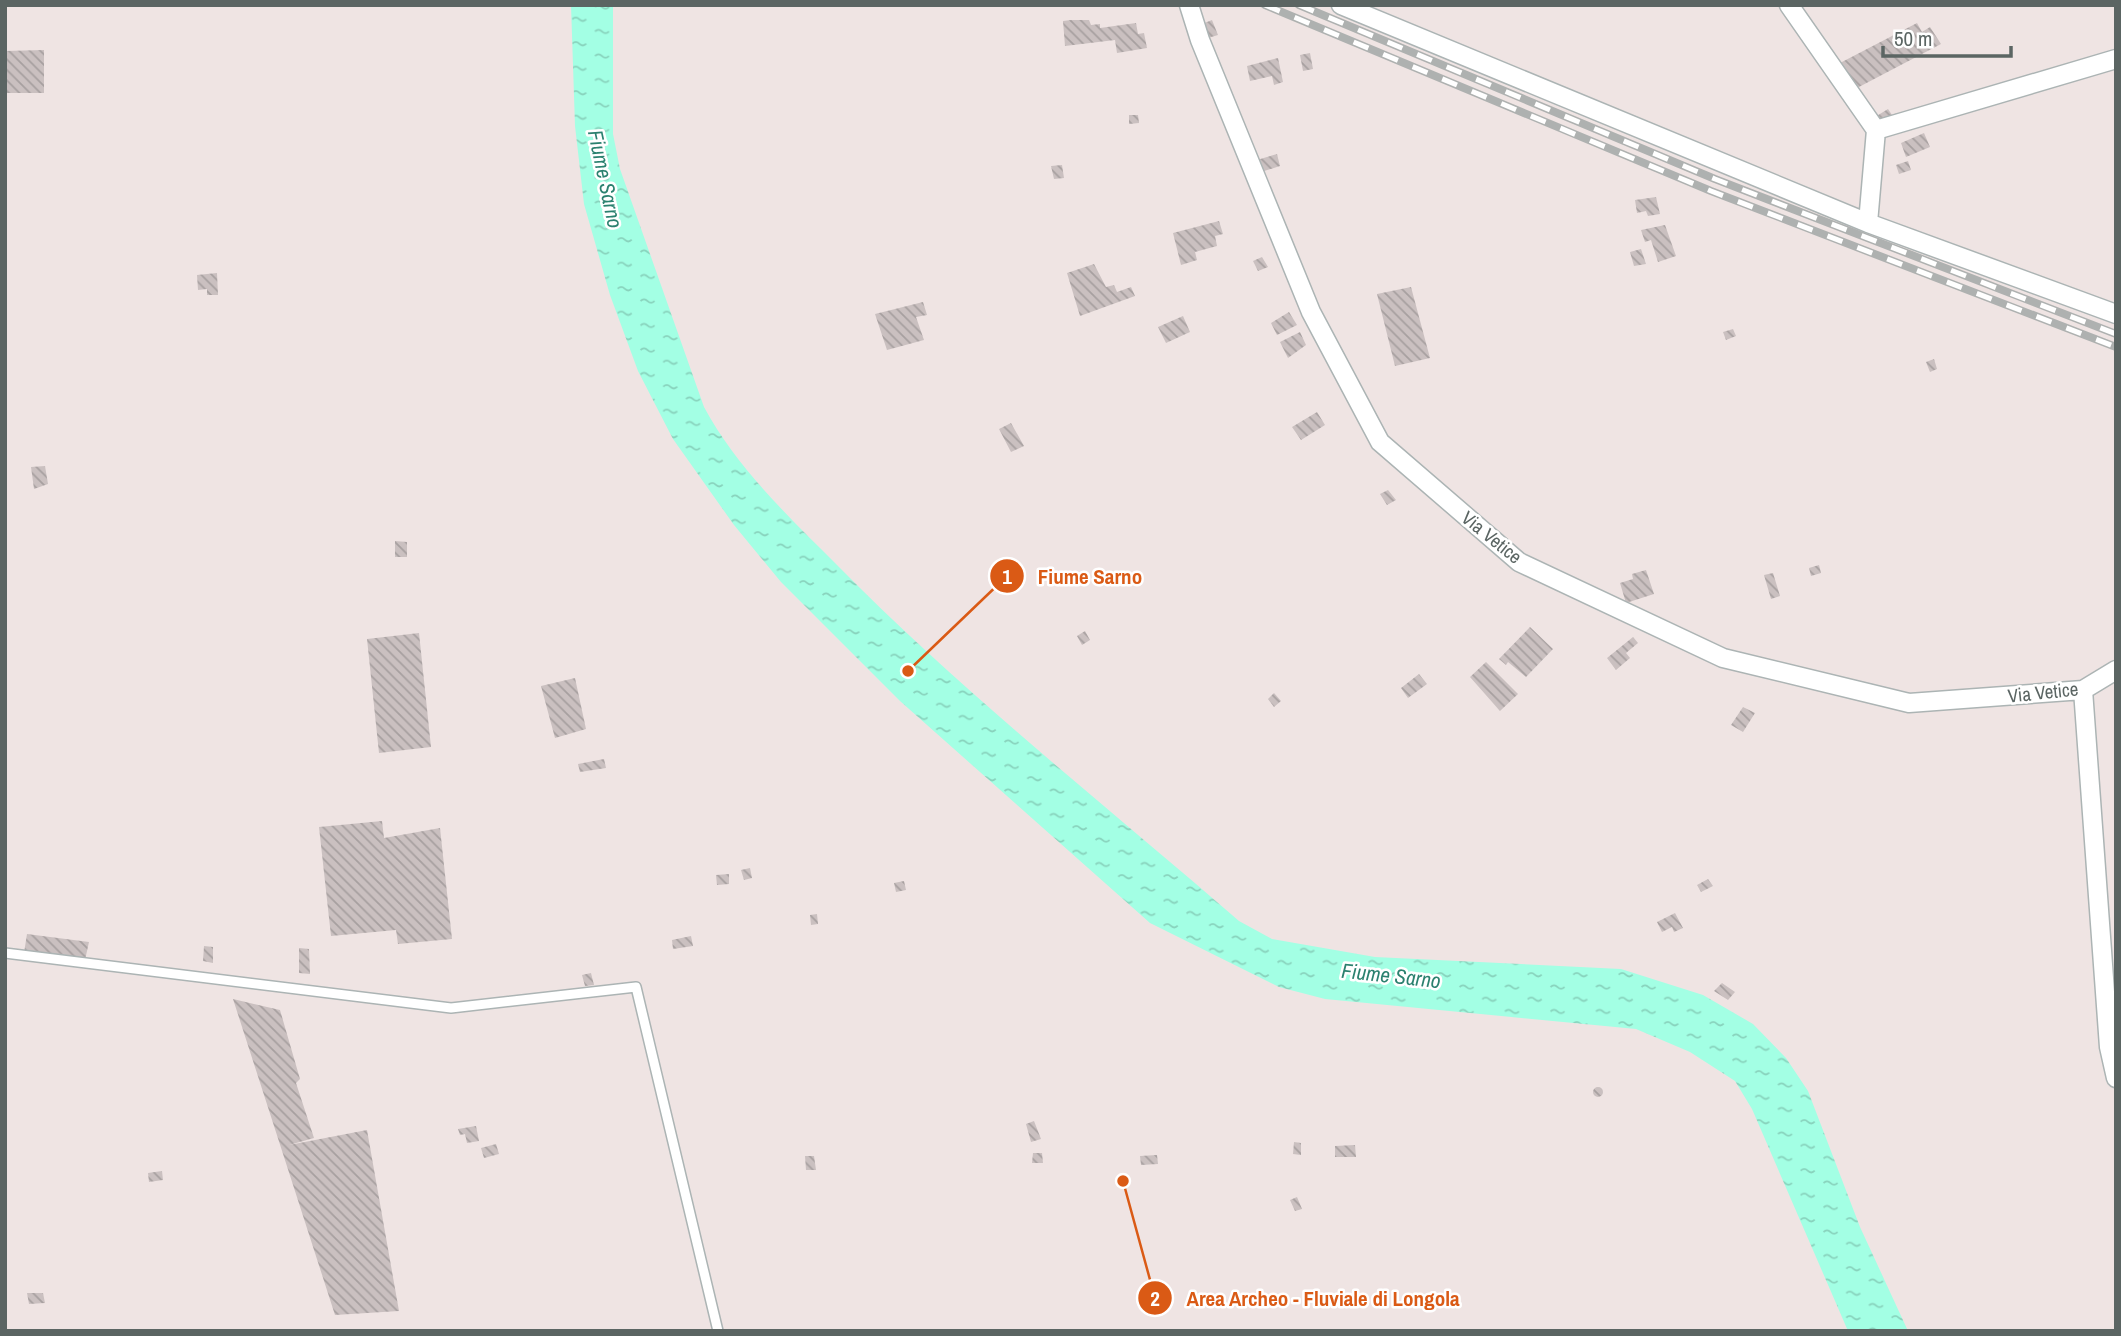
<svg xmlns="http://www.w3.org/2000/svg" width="2121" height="1336" viewBox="0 0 2121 1336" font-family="'Archivo Narrow',sans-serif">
  <defs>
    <pattern id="water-ripples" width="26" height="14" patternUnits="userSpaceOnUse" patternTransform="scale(1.75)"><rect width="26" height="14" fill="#a3ffe4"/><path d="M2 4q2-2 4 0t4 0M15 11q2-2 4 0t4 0" fill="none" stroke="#88d2bc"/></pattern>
    <pattern id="building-back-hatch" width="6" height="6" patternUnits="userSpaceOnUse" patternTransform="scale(1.75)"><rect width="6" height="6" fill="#cac0c0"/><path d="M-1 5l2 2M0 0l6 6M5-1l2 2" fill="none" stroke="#a7a0a0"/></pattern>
  </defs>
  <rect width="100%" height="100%" fill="#efe4e3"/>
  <path fill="url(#water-ripples)" d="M571 5H613V134L620 169 704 407C737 468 788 516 837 565 964 694 1103 803 1239 921L1272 939 1375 957 1621 969 1703 995 1753 1024 1786 1058 1808 1091 1860 1227 1908 1331H1848L1752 1109 1735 1081 1690 1052 1636 1029 1325 999 1279 987 1150 923 900 701 781 582 734 525 673 439 638 371 610 295 584 204 575 126Z"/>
  <path fill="url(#building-back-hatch)" d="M1071 20H1089L1091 25 1100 24V28L1136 23 1138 34 1144 33 1147 48 1117 53 1115 40 1065 46 1063 21Z
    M1212 20 1218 35 1208 38 1202 24Z
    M1917 23 1922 32 1930 27 1941 44 1857 88 1840 63Z
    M44 50V93H5V51Z
    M1310 53 1313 69 1303 71 1300 55Z
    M1278 58 1283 82 1274 85 1272 76 1250 81 1247 66Z
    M1888 109 1892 115 1897 113 1899 119 1881 125 1875 117Z
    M1129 115H1138L1139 123 1129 124Z
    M1924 133 1930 147 1906 157 1901 143Z
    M1277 154 1280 166 1261 172 1257 160Z
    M1908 161 1911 170 1899 174 1896 165Z
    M1062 165 1064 178 1054 179 1051 166Z
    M1656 197 1660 214 1648 216 1646 211 1637 213 1635 200Z
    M1219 221 1223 234 1215 236 1217 246 1195 252 1197 260 1181 265 1173 233Z
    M1665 225 1676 256 1658 262 1651 240 1645 242 1641 230Z
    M1641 249 1646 264 1634 266 1630 252Z
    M1262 257 1268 267 1258 271 1253 261Z
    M1094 264 1106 287 1114 285 1117 292 1131 287 1135 296 1080 316 1067 273Z
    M217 273 218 295H207V289L198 290 197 275Z
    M1411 287 1430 358 1395 366 1377 294Z
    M923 302 927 315 916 317 924 340 887 350 875 314Z
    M1289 312 1297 325 1277 335 1271 323Z
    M1183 316 1190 332 1166 343 1158 327Z
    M1733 329 1736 336 1726 340 1723 332Z
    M1300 332 1306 345 1288 358 1280 342Z
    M1934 359 1937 369 1930 372 1926 362Z
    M1317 412 1325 425 1301 440 1292 427Z
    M1011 423 1024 446 1011 452 999 429Z
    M45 466 48 484 34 489 31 467Z
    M1388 490 1396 500 1387 505 1380 494Z
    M395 541 407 542V557H395Z
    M1819 565 1821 573 1811 576 1809 568Z
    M1646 570 1654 594 1626 603 1620 583 1633 579 1632 574Z
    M1773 573 1780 596 1771 599 1764 575Z
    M1530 627 1553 649 1526 677 1508 662 1506 665 1499 659Z
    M1085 631 1090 640 1082 645 1077 636Z
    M419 633 431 747 379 753 367 639Z
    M1633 637 1638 643 1626 653 1630 658 1616 670 1607 658Z
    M1486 662 1518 694 1500 711 1470 677Z
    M1419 674 1427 684 1408 698 1401 688Z
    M575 678 586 729 555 738 541 686Z
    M1274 693 1281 701 1274 707 1268 699Z
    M1743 707 1755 713 1743 732 1731 725Z
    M604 759 606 768 580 772 578 764Z
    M382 821 384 838 440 828 452 939 398 944 396 930 331 936 319 827Z
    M750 868 752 878 744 880 741 870Z
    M729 874V884L717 885 716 875Z
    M1708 879 1713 886 1701 892 1697 885Z
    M904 881 906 890 896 892 894 883Z
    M1675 913 1683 928 1674 932 1672 927 1662 932 1657 922Z
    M817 914 818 924 811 925 810 915Z
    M27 934 89 942 85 960 24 953Z
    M691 936 693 946 673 949 672 940Z
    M204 946 213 947V963L203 961Z
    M299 948 309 949 310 974 299 973Z
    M591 973 594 985 585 986 582 975Z
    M1722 983 1735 992 1728 1000 1714 991Z
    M233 999 280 1010 300 1079 296 1083 314 1138 289 1145 367 1130 399 1311 335 1315Z
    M1593 1092a5 5 0 1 1 10 0a5 5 0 1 1-10 0Z
    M1034 1121 1041 1139 1031 1142 1026 1124Z
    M476 1126 479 1141 467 1143 465 1134 460 1135 458 1129Z
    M1294 1142 1301 1143V1155L1293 1154Z
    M496 1144 499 1154 484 1158 481 1148Z
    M1355 1145 1356 1157H1335V1146Z
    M1033 1153H1042L1043 1163H1032Z
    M1157 1155 1158 1164 1141 1165 1140 1156Z
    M805 1156H814L816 1170H806Z
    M162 1171 163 1180 149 1182 148 1173Z
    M1297 1197 1302 1209 1295 1211 1290 1200Z
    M27 1293H43L45 1303 29 1304Z"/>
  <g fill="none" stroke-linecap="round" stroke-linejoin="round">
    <defs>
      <path id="lane" d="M5 953 451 1008 636 987 718 1331"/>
      <path id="street" d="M1189 5 1200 40 1311 312 1380 442 1519 562 1723 658 1909 703 2083 690 2116 670
        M1341 5 1868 223 2116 314
        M1789 5 1876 130 2116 59
        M1868 223 1876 130
        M2083 690 2109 1047 2116 1078"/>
    </defs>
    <use href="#lane" stroke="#acb4b4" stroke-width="12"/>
    <use href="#street" stroke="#acb4b4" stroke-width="21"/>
    <use href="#lane" stroke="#fff" stroke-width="9"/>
    <use href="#street" stroke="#fff" stroke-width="18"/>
    <defs>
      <path id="rail" d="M1265 5 1711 191 2116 347
        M1299 5 1715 179 2116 334"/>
    </defs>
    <use href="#rail" stroke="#aeb1b0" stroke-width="8"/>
    <use href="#rail" stroke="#fff" stroke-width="5" stroke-dasharray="16" stroke-linecap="butt"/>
  </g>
  <g text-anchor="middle" stroke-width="5" stroke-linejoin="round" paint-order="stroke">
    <g font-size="19" fill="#5b6563" stroke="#fff">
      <text transform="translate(1492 537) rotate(39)" y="7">Via Vetice</text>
      <text transform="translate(2043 692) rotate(-6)" y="7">Via Vetice</text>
    </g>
    <g font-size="21" font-style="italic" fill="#2b816f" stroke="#fff">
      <text transform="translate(605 179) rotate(78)" y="7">Fiume Sarno</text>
      <text transform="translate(1391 976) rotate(6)" y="7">Fiume Sarno</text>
    </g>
  </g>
  <path fill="none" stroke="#da5a15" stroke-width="2.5" d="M908 671L1007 576M1123 1181L1155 1298"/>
  <g fill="#da5a15" stroke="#fff" stroke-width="2.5">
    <circle cx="908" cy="671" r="7"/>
    <circle cx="1123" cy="1181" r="7"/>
    <circle cx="1007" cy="576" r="18"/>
    <circle cx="1155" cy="1298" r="18"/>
  </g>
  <g font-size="21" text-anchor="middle" font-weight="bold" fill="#fff">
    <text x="1007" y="584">1</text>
    <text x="1155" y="1306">2</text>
  </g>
  <g font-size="21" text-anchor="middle" font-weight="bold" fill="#da5a15" stroke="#fff" stroke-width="5" stroke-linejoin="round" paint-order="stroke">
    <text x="1090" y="584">Fiume Sarno</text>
    <text x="1323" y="1306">Area Archeo - Fluviale di Longola</text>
  </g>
  <rect width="2121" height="1336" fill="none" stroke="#5b6563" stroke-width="14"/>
  <path d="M1883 46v10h128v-10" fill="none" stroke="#5b6563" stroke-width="3.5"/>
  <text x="1894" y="46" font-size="21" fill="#5b6563" stroke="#ffffff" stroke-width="5" paint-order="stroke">50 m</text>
</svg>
